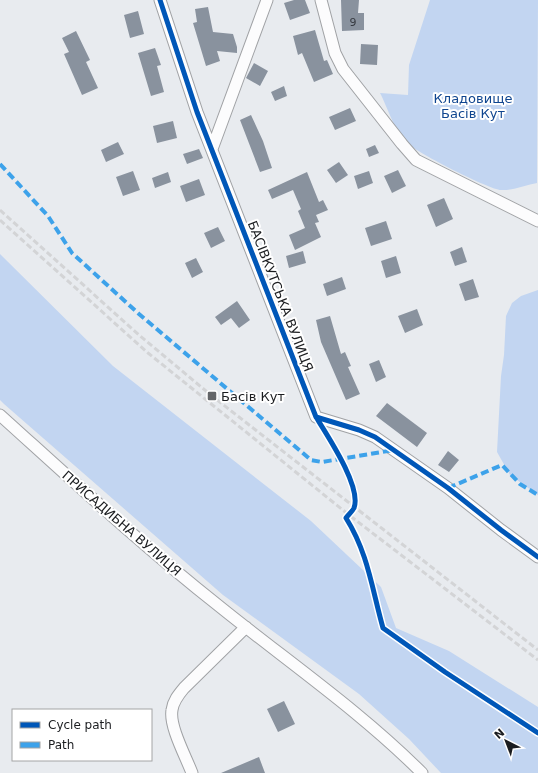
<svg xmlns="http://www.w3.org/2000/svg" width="538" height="773" viewBox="0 0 538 773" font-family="'DejaVu Sans',sans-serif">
  <rect width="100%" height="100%" fill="#e8ebef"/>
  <path fill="#c2d5f1" d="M430 0H538L537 183C526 185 512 191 501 190 490 190 418 153 408 144 396 135 387 106 380 93L408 95 409 65Z
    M0 254 113 366 311 521 381 587 396 628 449 651 538 707V773H441L409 739 359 694 223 595 4 404 0 400Z
    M538 290V495L510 475 497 452 501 376 504 355 506 316 512 303 521 296Z"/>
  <path fill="#89929e" d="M294 0H305L310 13 290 20 284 3Z
    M341 0H359L358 13H364V30L342 31Z
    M208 7 213 32 233 34 237 47V53L217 51 220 61 206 66 193 23 197 22 195 9Z
    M138 11 144 34 130 38 124 15Z
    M315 30 324 61 327 60 333 74 314 82 302 53 298 55 293 36Z
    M76 31 90 60 86 62 98 88 82 95 64 54 69 52 62 38Z
    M361 44 378 45 377 65 360 64Z
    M155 48 161 65 157 66 164 92 151 96 138 53Z
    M254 63 268 71 260 86 246 78Z
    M284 86 287 96 275 101 271 92Z
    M350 108 356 121 335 130 329 117Z
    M251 115 263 141 272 168 260 172 240 120Z
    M173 121 177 138 157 143 153 126Z
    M118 142 124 154 106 162 101 150Z
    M375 145 379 153 369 157 366 149Z
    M199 149 203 158 187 164 183 154Z
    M339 162 348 175 336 183 327 170Z
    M398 170 406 186 392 193 384 176Z
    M133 171 140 190 123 196 116 177Z
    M369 171 373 183 358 189 354 176Z
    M168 172 171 182 155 188 152 178Z
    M307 172 319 202 323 200 328 210 316 215 319 222 315 223 321 237 295 250 289 235 305 228 298 211 301 209 293 190 272 199 268 190Z
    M199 179 205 195 186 202 180 186Z
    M444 198 453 219 436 227 427 205Z
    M386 221 392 239 371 246 365 228Z
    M218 227 225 241 211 248 204 233Z
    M462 247 467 262 455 266 450 252Z
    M303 251 306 263 289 268 286 256Z
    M396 256 401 273 386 278 381 261Z
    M196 258 203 272 192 278 185 263Z
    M342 277 346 289 327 296 323 284Z
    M473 279 479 297 465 301 459 284Z
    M237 301 250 320 239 328 231 318 221 325 215 317Z
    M417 309 423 325 405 333 398 316Z
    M330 316 341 354 345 352 351 366 348 367 360 394 346 400 321 342 316 320Z
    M379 360 386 377 376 382 369 364Z
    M387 403 427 433 417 447 376 416Z
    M448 451 459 460 449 472 438 465Z
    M284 701 295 724 278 732 267 709Z
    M259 757 265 773H221Z"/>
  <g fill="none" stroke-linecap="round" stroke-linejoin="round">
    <defs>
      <path id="minor" d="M160 0 197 112 316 417 359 430 375 437 448 488 501 530 538 557
        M321 0 335 53 343 69 402 144 416 160 538 221
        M212 149 267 0
        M0 415C72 480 143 546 219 606 287 661 360 711 422 773
        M192 773C186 757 169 726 172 710 173 701 179 694 184 688L246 627"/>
    </defs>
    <use href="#minor" stroke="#a0a2a5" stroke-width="13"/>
    <use href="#minor" stroke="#fcfcfd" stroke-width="11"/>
    <path stroke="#d3d4d6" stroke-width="3" stroke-dasharray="6 3" stroke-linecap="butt" d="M0 210 139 335 212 396 538 650
      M0 220 148 353 349 515 538 660"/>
    <path stroke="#3da2ea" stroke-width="4" stroke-dasharray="8 4" stroke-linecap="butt" d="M0 164 48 216 72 253 139 314 311 460 322 462 394 450
      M448 488 502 465 520 484 538 495"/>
    <defs>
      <path id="cycleway" d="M160 0 197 112 316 417 359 430 375 437 448 488 501 530 538 557
        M316 417C327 435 362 487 354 508 352 512 348 515 346 518 368 553 372 589 383 628L445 672 538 733"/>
    </defs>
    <use href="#cycleway" stroke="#fff" stroke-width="8"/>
    <use href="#cycleway" stroke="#0057b8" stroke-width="5"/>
  </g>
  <rect fill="#636568" stroke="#fff" stroke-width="1.5" x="207" y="391" width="10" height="10" rx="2"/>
  <g text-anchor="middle" stroke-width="4" stroke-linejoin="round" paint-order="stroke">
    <g font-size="11" fill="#363a40">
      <text x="353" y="26">9</text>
    </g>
    <g font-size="13" fill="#0f458f" stroke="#fff">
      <text x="473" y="103">Кладовище<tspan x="473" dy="15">Басів Кут</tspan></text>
    </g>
    <g font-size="13" fill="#1b1d20" stroke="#fff">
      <text transform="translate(281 296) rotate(69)" y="5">БАСІВКУТСЬКА ВУЛИЦЯ</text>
      <text transform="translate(122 523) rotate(41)" y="5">ПРИСАДИБНА ВУЛИЦЯ</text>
    </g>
    <g font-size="13" fill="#1b1d20" stroke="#fff" text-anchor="start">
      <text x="221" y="401">Басів Кут</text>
    </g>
  </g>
  <rect x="12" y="709" width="140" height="52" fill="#ffffff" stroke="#a4a5a6"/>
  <rect x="20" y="722" width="20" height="6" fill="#0057b8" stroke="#a4a5a6"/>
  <text x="48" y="729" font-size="12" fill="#1b1d20">Cycle path</text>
  <rect x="20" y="742" width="20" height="6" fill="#3da2ea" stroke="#a4a5a6"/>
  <text x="48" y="749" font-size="12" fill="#1b1d20">Path</text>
  <g transform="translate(506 741) rotate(318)" stroke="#ffffff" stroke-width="3" paint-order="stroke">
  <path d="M0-3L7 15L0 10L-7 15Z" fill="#1b1d20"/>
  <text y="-6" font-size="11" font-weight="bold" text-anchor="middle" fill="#1b1d20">N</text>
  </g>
</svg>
